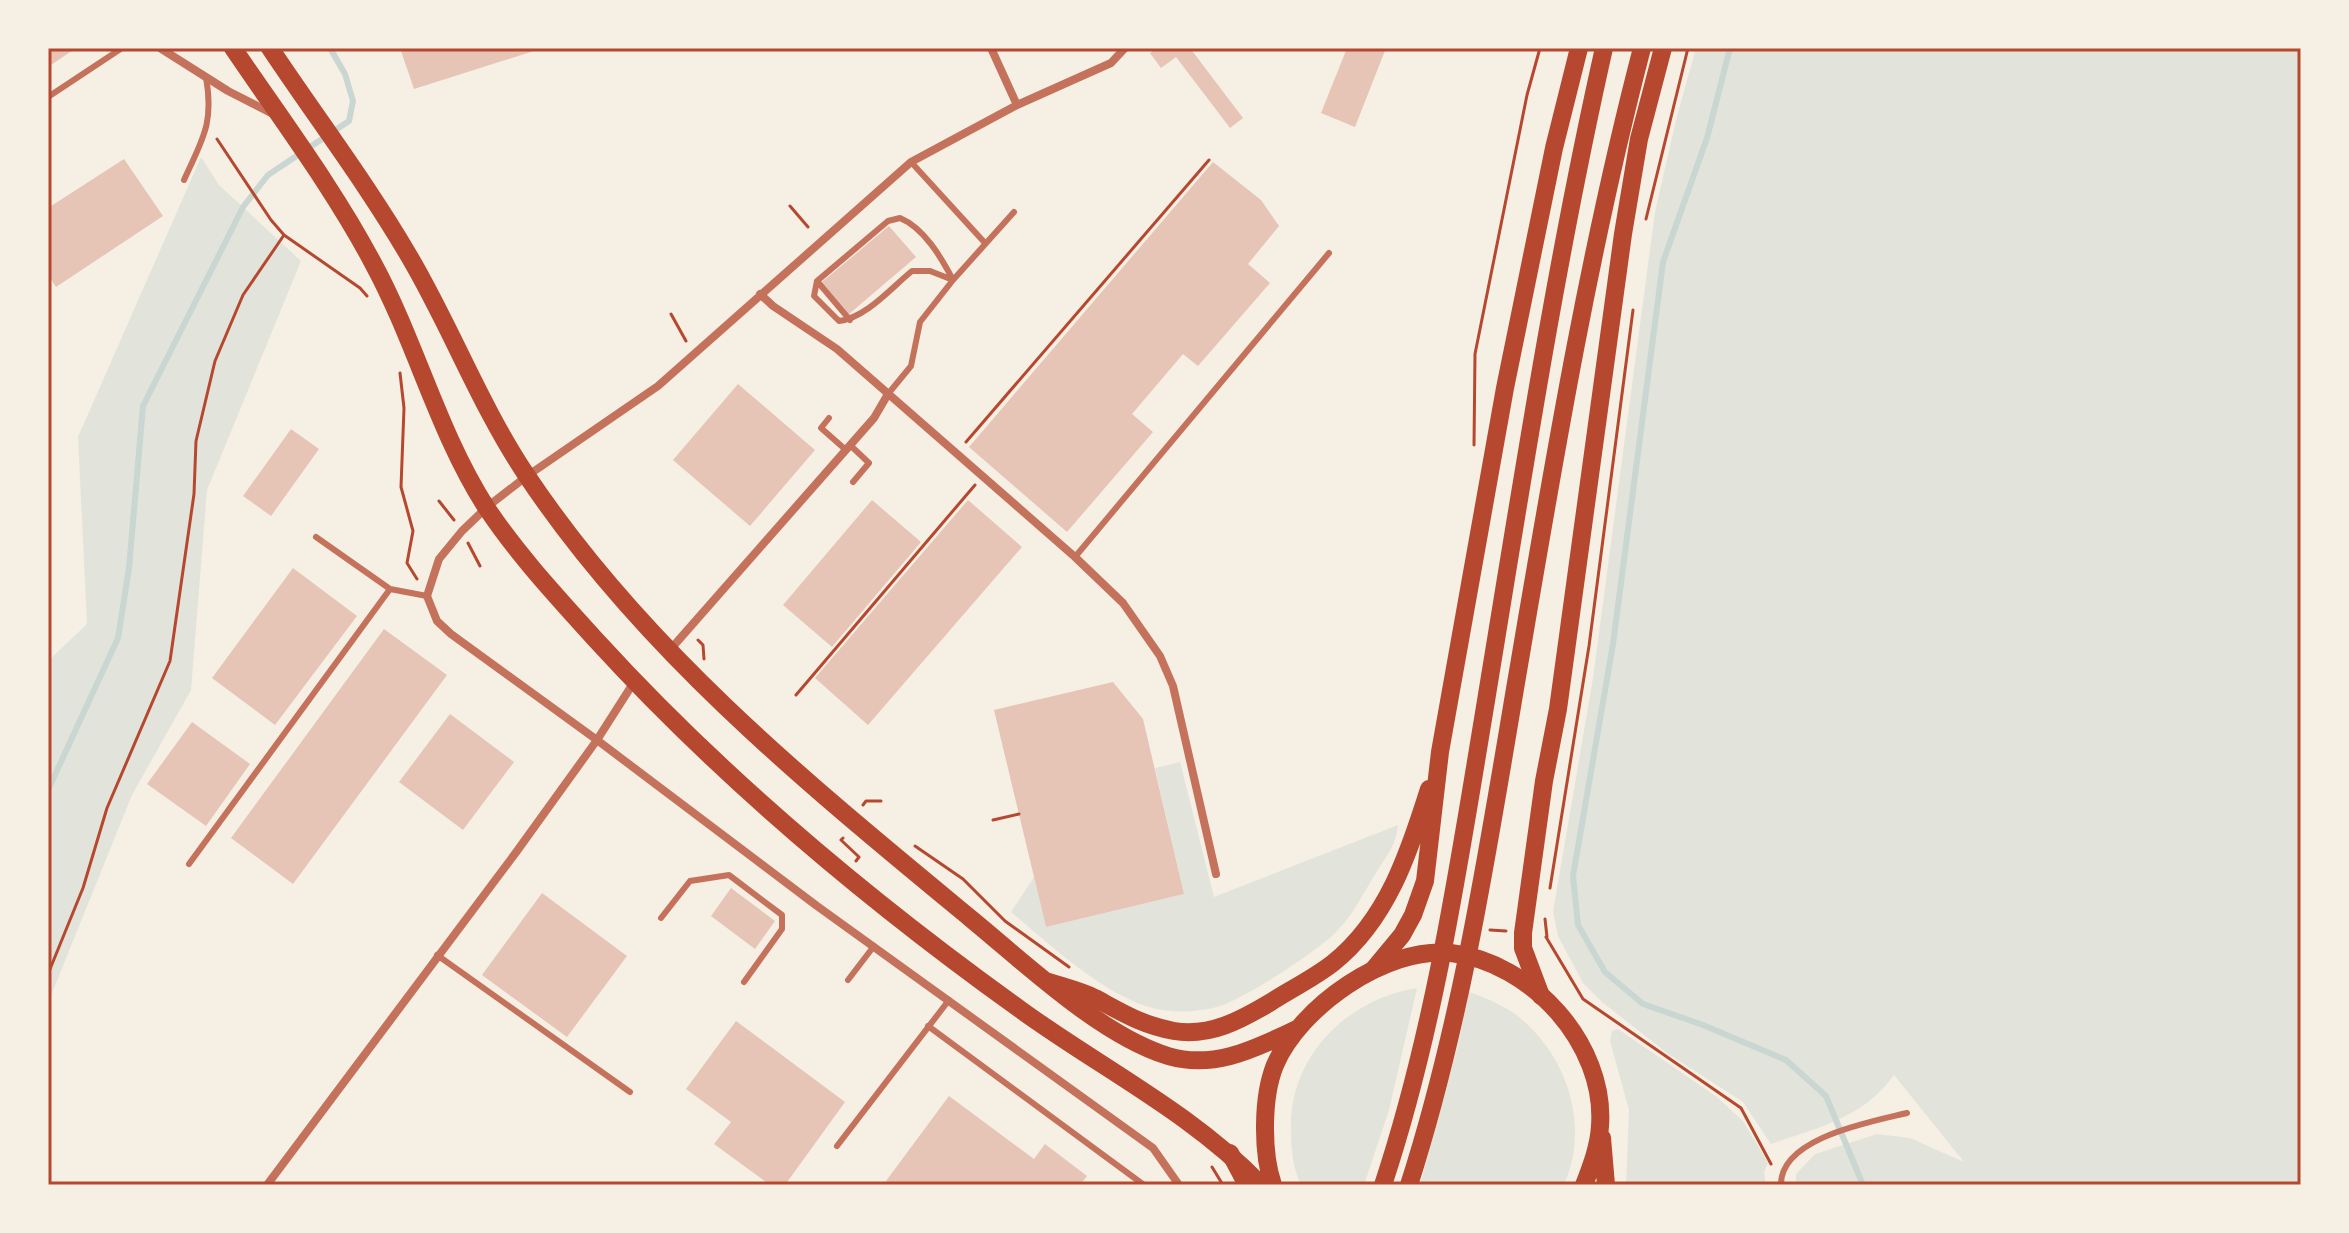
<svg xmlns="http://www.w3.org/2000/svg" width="2349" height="1233" viewBox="0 0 2349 1233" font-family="Georgia,serif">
  <rect width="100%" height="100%" fill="#f6efe4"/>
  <path fill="#e2e4dc" d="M1696 48H2301V1185H1796V1174L1815 1154 1877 1134 1910 1138 1964 1162 1894 1075C1863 1118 1820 1127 1771 1144L1743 1102 1667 1053 1602 1002 1583 983 1558 936 1553 912 1593 678 1655 212 1677 116Z
    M201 157 219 185 301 261 207 490 191 690 132 795 48 1003V661L87 624 78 437Z
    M1180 762 1214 897 1398 825C1396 846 1387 855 1376 873 1364 892 1354 913 1339 929 1320 950 1243 1000 1217 1007 1198 1012 1175 1013 1156 1009 1104 996 1051 945 1011 912L1034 877 1046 927 1184 894 1155 768Z
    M1417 988 1389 1110 1364 1185H1301C1293 1168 1291 1150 1291 1131 1288 1057 1347 999 1417 988Z
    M1469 992C1486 998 1504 1005 1519 1017 1568 1057 1590 1126 1564 1185H1420L1457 1049Z
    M1618 1029 1717 1097 1743 1121 1768 1163 1764 1172 1766 1185H1626L1629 1110 1610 1041 1612 1031Z"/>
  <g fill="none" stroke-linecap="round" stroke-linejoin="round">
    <path stroke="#c9d6d2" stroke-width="6" d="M1730 48 1707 138 1663 262 1613 644 1573 876 1578 925 1605 972 1643 1004 1703 1025 1786 1060 1826 1096 1863 1185
      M48 790 118 638 129 568 143 406 243 207 268 175 349 121 353 101 345 74 330 48"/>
  </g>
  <path fill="#e6c5b7" d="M48 48H76L48 67Z
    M400 48H540V49L414 89Z
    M1157 48H1190L1243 118 1230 128 1176 57 1161 68 1150 53Z
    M1347 48H1386L1355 127 1321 113Z
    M124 159 163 216 56 287 48 275V208Z
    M1213 162 1261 200 1279 226 1248 264 1270 283 1198 366 1183 354 1132 414 1153 432 1067 532 969 447Z
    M889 226 916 257 849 314 822 282Z
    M738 384 815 450 750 526 673 460Z
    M291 429 319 449 271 516 243 496Z
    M872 500 921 542 832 647 783 605Z
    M968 500 1022 547 868 725 815 678Z
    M293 568 357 616 275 725 212 678Z
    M384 629 447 675 293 884 231 838Z
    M1113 682 1143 719 1184 894 1046 927 994 710Z
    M450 714 514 762 463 830 399 782Z
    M192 722 250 764 206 826 147 784Z
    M731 888 775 921 755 949 711 916Z
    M542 893 627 956 567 1037 482 975Z
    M736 1021 845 1102 785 1185H770L714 1144 731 1122 686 1089Z
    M949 1096 1034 1159 1045 1144 1087 1176 1080 1185H892L886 1181Z"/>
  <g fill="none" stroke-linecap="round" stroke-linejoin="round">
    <path stroke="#b5482f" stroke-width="3" d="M217 139 271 220 284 235 360 288 367 296
      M790 206 808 227
      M1646 219 1688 48
      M671 314 686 341
      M400 373 404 408 401 487 413 531 407 563 417 579
      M966 442 1209 160
      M1474 445 1475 354 1527 95 1540 48
      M439 501 454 520
      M468 543 480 566
      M698 640 703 645 704 659
      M796 695 975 485
      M863 805 866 801H881
      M993 820 1019 814
      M843 838 841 840 859 857 856 861
      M915 846 963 879 1005 921 1069 967
      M1550 888 1589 646 1633 310
      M1545 919 1547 937
      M1490 930 1506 931
      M1546 937 1583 999 1741 1108 1771 1164
      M48 974 83 888 107 808 170 661 194 494 196 441 215 361 243 295 284 235
      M1212 1167 1223 1185"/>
    <path stroke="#c5725c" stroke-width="6" d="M48 97 122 48
      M911 162 985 243
      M184 180C203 138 214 124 206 77
      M900 218C924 228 941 257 953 280L930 271H912C892 287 866 318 839 321L814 296 817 281 888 221Z
      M817 281 850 320
      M888 394 911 366 920 322 953 280 1014 212
      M829 418 821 428 846 450
      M850 445 869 463 853 482
      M316 537 390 589 427 596
      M1075 557 1329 253
      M189 864 390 589
      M661 918 690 881 729 875 782 915V929L744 982
      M437 955 630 1092
      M848 980 874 946
      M928 1026 1144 1185
      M837 1146 949 1000
      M1781 1185C1780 1138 1870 1122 1907 1113"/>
    <path stroke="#c5725c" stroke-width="8" d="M160 48 228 91 273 114
      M991 48 1017 105
      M1125 48 1111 63 1017 105 911 162 658 386 527 476 487 507 462 531 439 559 427 596 437 621 451 634 597 740 817 906 1153 1148 1179 1185
      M760 294 773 306 837 349 1075 557 1123 603 1160 656 1173 686 1216 874
      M669 651 874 418 888 394
      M267 1185 517 851 597 740 634 682"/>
    <path stroke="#b5482f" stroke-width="18" d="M233 48C281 119 334 189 374 265 416 343 438 432 486 507 517 554 558 598 596 640 722 778 869 901 1021 1010 1101 1068 1192 1113 1261 1185
      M270 48C316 117 367 184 409 256 451 327 480 406 527 476 644 651 809 785 970 918 1025 963 1100 1035 1168 1056 1215 1070 1256 1048 1297 1029
      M1602 1138 1606 1185
      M1273 1185C1262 1153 1262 1097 1275 1065 1300 1007 1386 946 1451 953 1531 962 1606 1044 1600 1126 1599 1146 1591 1167 1584 1185"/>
    <path stroke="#b5482f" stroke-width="18" d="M1373 970 1402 935 1413 915 1425 881 1440 752 1505 388 1554 148 1579 48
      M1049 982C1064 987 1081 991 1095 998 1123 1013 1142 1025 1174 1031 1210 1037 1241 1020 1271 1002 1291 989 1314 978 1333 963 1387 920 1409 853 1429 789
      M1541 996 1523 948V933L1544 781 1558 709 1623 234 1639 139 1663 48
      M1230 1153 1247 1185
      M1383 1185C1433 1034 1457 876 1483 719 1520 495 1554 270 1604 48
      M1409 1185C1462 1020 1488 848 1517 677 1553 466 1588 255 1642 48"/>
  </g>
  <rect width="2349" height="1233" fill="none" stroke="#f6efe4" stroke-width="100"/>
  <rect x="50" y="50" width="2249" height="1133" fill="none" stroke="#b5482f" stroke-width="3"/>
</svg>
